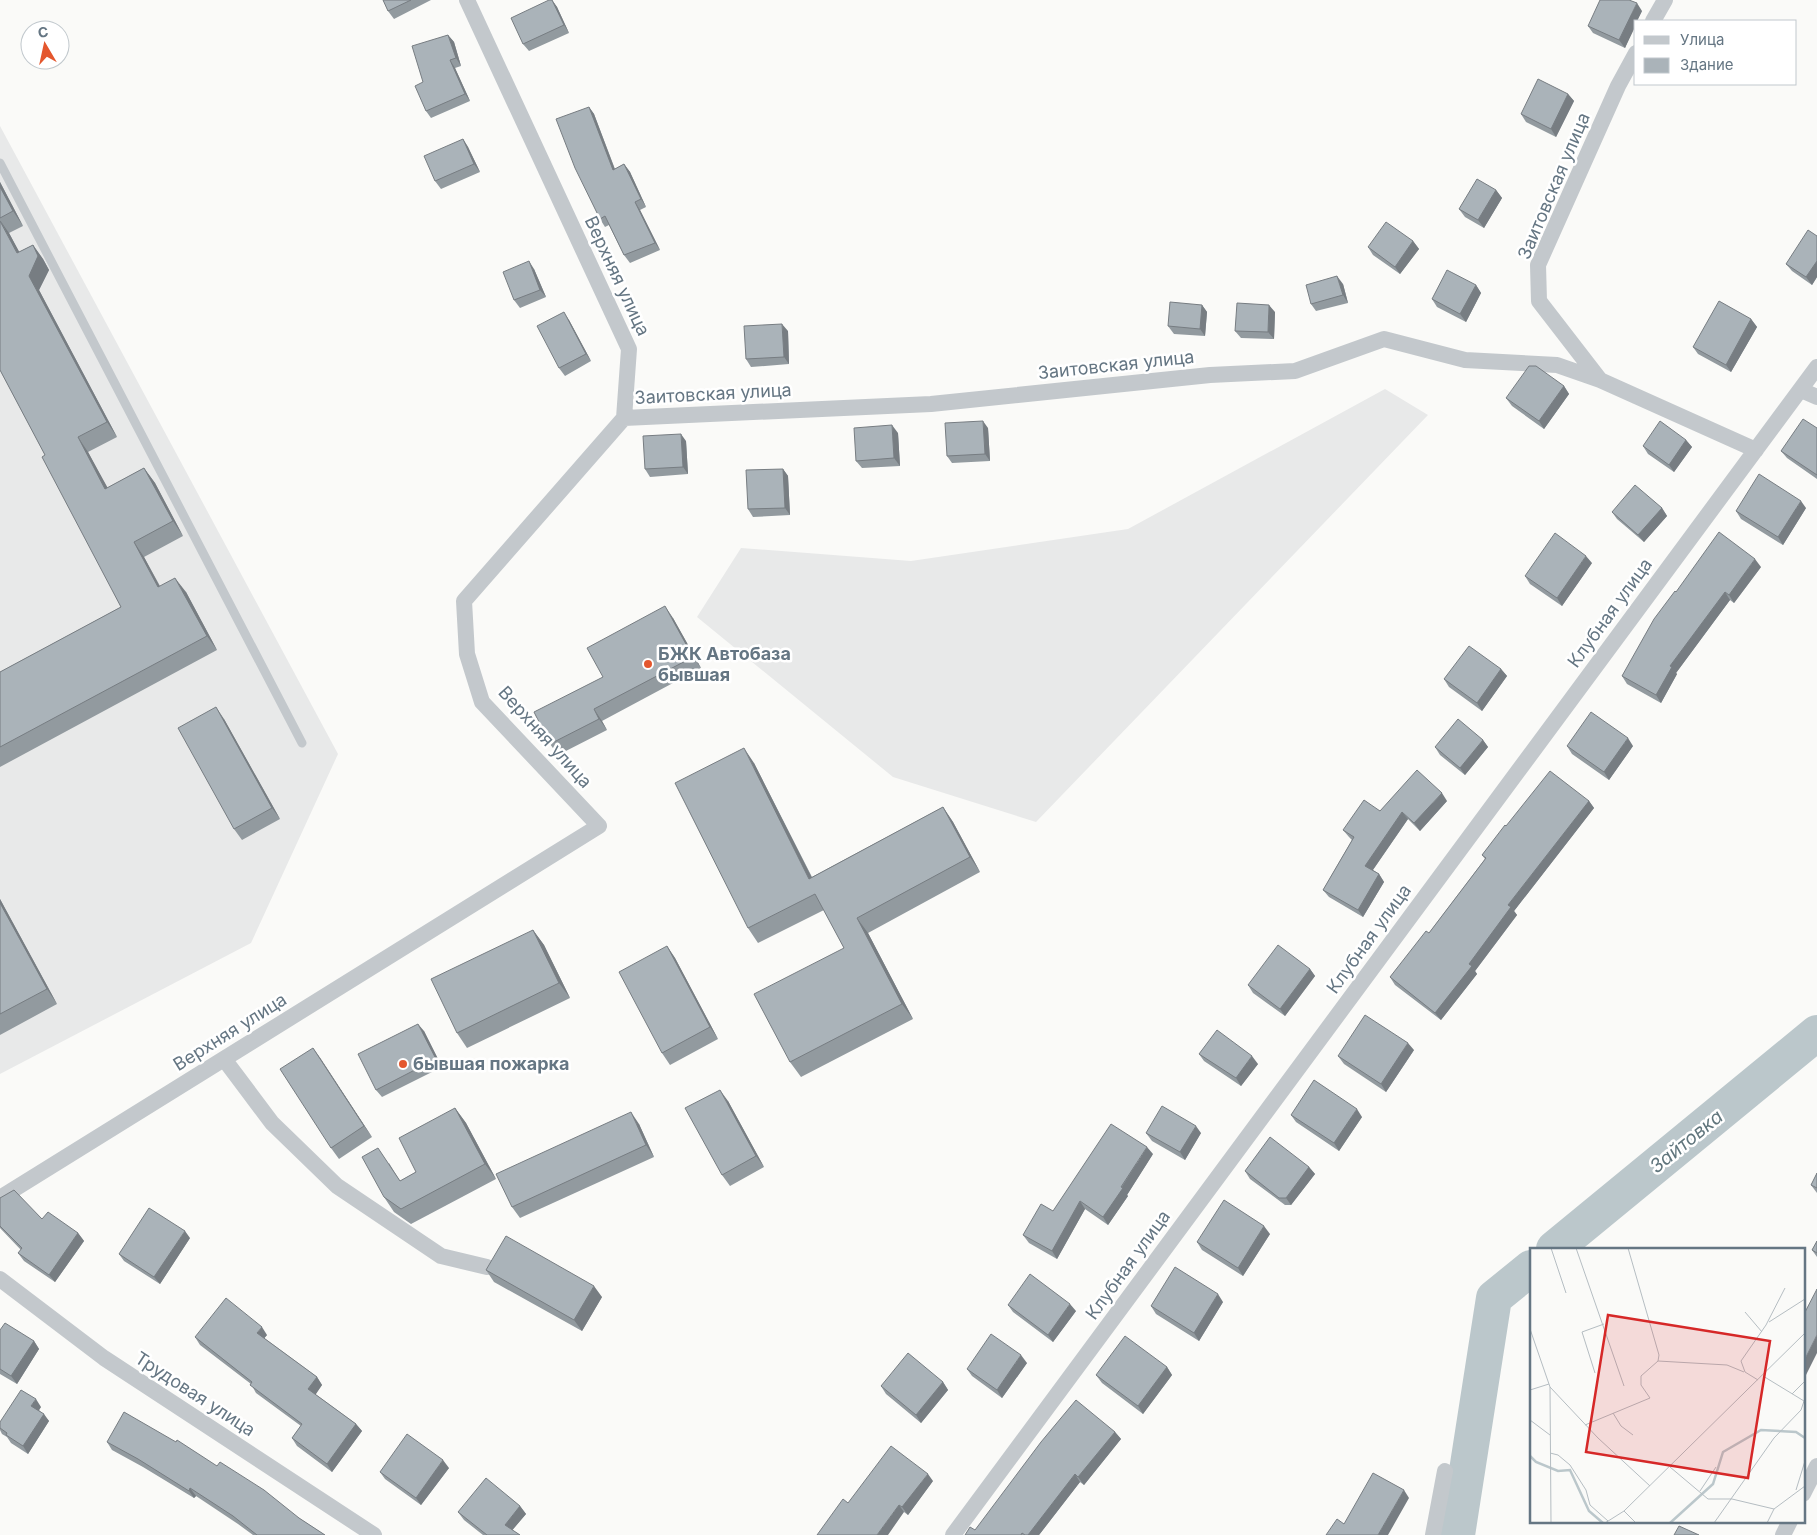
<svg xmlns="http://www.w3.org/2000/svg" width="1817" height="1535" viewBox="0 0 1817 1535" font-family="Inter,sans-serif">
  <rect width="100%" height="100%" fill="#fafaf8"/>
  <path fill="#e8e9e9" d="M0 126 338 754 251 943 0 1074Z
    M1385 389 1428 415 1036 822 893 777 697 617 741 548 911 561 1128 529Z"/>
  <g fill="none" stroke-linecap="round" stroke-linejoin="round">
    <path stroke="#bbc7cb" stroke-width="36" d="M1554 1249 1817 1033
      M1457 1535 1494 1298 1531 1268"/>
    <path stroke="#c3c8cc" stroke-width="9" d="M0 163 302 743"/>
    <path stroke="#c3c8cc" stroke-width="16" d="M1653 21 1665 0
      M1636 53 1618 86 1538 265 1539 301 1600 380 1756 450
      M1801 390 1817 397
      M624 418 931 404 1210 375 1295 371 1384 339 1465 360 1557 365 1600 380
      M224 1059 272 1123 337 1186 441 1256 487 1267
      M0 1198 599 826 482 702 467 654 464 601 624 418 629 349 467 0
      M0 1279 104 1358 374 1535
      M1803 1494 1817 1466
      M953 1535 1817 367
      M1433 1535 1445 1471
      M1783 1535 1790 1521"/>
  </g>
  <path fill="#929a9f" d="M383 0H431L394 19 388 11Z
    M552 0 557 7 569 33 529 51 523 44Z
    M1642 11 1637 21H1636L1625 48 1593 33 1588 26Z
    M448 35 454 42 461 66 455 68 470 101 431 118 426 111Z
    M1568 94 1574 101 1556 137 1526 122 1521 114Z
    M589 107 594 114 615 169 624 164 630 172 646 207 640 210 660 250 630 263 624 255 609 225 605 227 600 219Z
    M463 139 468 147 480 172 441 189 435 181Z
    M0 182 23 226 9 233 19 252 33 245 43 259 49 270 39 290 117 437 88 452 107 488 144 468 155 483 183 536 144 557 160 586 186 592 217 650 0 767V672L121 607 45 455 0 370Z
    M1496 190 1502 198 1484 228 1465 217 1459 209Z
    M1817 236V277L1812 285 1792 271 1786 264Z
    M1413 241 1419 249 1400 274 1373 255 1368 247Z
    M534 269 546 297 520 308 514 300Z
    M1343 284 1348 303 1316 311 1311 304Z
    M1476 285 1481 293 1466 322 1437 307 1432 299Z
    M1202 305 1207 312 1205 336 1174 334 1168 326Z
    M1275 312 1274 339 1241 338 1235 331Z
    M1751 319 1757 327 1731 372 1698 354 1693 347Z
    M569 320 591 361 565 376 559 368Z
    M788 331 789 364 751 367 746 359Z
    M1564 386 1569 394 1544 429 1512 406 1506 398Z
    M988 428 990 461 952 463 947 456Z
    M1817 428V479L1787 458 1781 451Z
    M898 433 900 466 862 468 856 461Z
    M1686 440 1692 447 1674 472 1648 454 1643 446Z
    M686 441 688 474 650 477 645 469Z
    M783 469 788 476 790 515 753 517 748 509Z
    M1662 508 1667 516 1644 542 1617 519 1612 512Z
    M1806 508 1783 545 1741 519 1736 511Z
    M1592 563 1562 606 1530 584 1525 576Z
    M1761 567 1734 603 1730 600 1676 673 1677 674 1661 703 1627 684 1622 676 1676 592Z
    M673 618 701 668 602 721 607 730 558 755 550 744 603 677Z
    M1501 669 1507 676 1482 711 1449 687 1444 679Z
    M224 719 280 819 242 840 234 829Z
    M1483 740 1488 747 1465 775 1440 755 1435 747Z
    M1567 746H1633L1609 780 1572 754Z
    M754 763 812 877 943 807 953 822 980 872 868 933 913 1019 801 1077 790 1062 844 948 824 910 758 943 748 928Z
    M1447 801 1420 831 1408 819 1373 870 1379 874 1384 882 1363 917 1329 897 1323 890 1352 840 1349 837 1343 830 1380 811Z
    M1589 801 1594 808 1514 911 1517 915 1475 971 1477 974 1441 1020 1395 985 1390 977 1429 933 1485 859 1482 855 1506 826Z
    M0 899 57 1004 0 1035Z
    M533 930 544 945 570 998 467 1048 457 1033Z
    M667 946 675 958 718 1039 670 1065 662 1053Z
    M1310 969 1315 976 1285 1016 1253 993 1248 985Z
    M424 1031 442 1067 382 1097 376 1090Z
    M313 1048 372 1137 339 1159 331 1148Z
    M1414 1050 1386 1092 1344 1064 1338 1056Z
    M1199 1054 1258 1064 1241 1086 1204 1061Z
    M728 1101 764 1167 730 1186 722 1175Z
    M455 1108 466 1123 496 1179 411 1224 394 1212 384 1197 389 1163 400 1181 416 1172Z
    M1291 1115 1362 1117 1339 1151 1296 1122Z
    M639 1124 654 1157 520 1218 512 1207Z
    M1146 1133H1201L1185 1160 1152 1141Z
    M1153 1154 1127 1195 1128 1196 1108 1225 1085 1209 1057 1259 1029 1243 1023 1235 1053 1211Z
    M1309 1167 1315 1174 1291 1205H1285L1250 1179 1245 1171Z
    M1817 1173V1193L1811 1185Z
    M0 1198 42 1219 78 1233 84 1241 55 1282 24 1261 18 1253 21 1250 0 1228Z
    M1270 1234 1243 1276 1202 1250 1197 1242Z
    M190 1238 160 1284 124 1261 119 1254Z
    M1817 1241V1257L1812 1250Z
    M486 1270 602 1297 582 1331 494 1282Z
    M1223 1302 1199 1341 1156 1314 1151 1306Z
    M1008 1305 1076 1311 1053 1342 1013 1312Z
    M0 1330 34 1341 39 1349 17 1384 0 1374Z
    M267 1335 264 1338 317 1377 322 1385 315 1394 356 1424 362 1431 332 1472 297 1446 292 1438 301 1426 256 1393 251 1384 200 1345 195 1337Z
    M1027 1363 1002 1398 972 1376 967 1369Z
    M1167 1367 1172 1375 1143 1414 1102 1383 1096 1375Z
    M943 1382 948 1390 921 1423 886 1394 881 1386Z
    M41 1407 39 1410 49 1421 28 1454 11 1443 7 1437 2 1434 0 1430V1422Z
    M1115 1432 1121 1439 1084 1485 1080 1482 1039 1535H965L975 1530Z
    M107 1442 299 1518 325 1535H253L238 1524 196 1496 194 1498 143 1467 112 1450Z
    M449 1468 421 1505 385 1479 380 1472Z
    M933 1481 908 1515 904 1512 848 1503Z
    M520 1506 526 1514 512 1530 520 1535H483L464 1520 458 1512Z"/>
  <path fill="#777d82" d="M552 0 557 7 569 33 564 25Z
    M1637 3 1642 11 1637 21H1636V25L1625 48 1619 40Z
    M448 35 454 42 461 66 456 58Z
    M450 60 455 68 470 101 465 94Z
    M1568 94 1574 101 1556 137 1551 129Z
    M589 107 594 114 618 178 613 170Z
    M463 139 468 147 480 172 474 164Z
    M624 164 630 172 646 207 641 199Z
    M0 182 23 226 13 211 0 187Z
    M1496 190 1502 198 1484 228 1478 220Z
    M635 202 640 210 660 250 655 243Z
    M0 220 9 233 28 268 17 253Z
    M1413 241 1419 249 1400 274 1395 267Z
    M33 245 43 259 49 270 39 290 117 437 107 422 29 276Z
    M529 261 534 269 546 297 540 290Z
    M1817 261V277L1812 285 1806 277Z
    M1337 276 1343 284 1348 303 1343 295Z
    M1476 285 1481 293 1466 322 1460 314Z
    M1202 305 1207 312 1205 336 1200 329Z
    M1269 305 1275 312 1274 339 1268 332Z
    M564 312 569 320 591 361 586 354Z
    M1751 319 1757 327 1731 372 1726 365Z
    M782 324 788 331 789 364 784 357Z
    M1564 386 1569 394 1544 429 1539 421Z
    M983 421 988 428 990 461 985 454Z
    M892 425 898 433 900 466 894 458Z
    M681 434 686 441 688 474 683 467Z
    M78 437 88 452 116 503 105 489Z
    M1686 440 1692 447 1674 472 1669 465Z
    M144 468 155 483 183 536 173 521Z
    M783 469 788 476 790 515 785 508Z
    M1801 501 1806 508 1783 545 1778 537Z
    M1662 508 1667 516 1644 542 1638 535Z
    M134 542 144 557 168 602 158 587Z
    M1586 556 1592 563 1562 606 1557 598Z
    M1755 559 1761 567 1734 603 1729 595Z
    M175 578 186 592 217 650 207 636Z
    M1725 592 1730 600 1676 673 1677 674 1661 703 1656 695 1670 666Z
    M665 606 673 618 701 668 693 657Z
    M1501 669 1507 676 1482 711 1477 703Z
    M216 707 224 719 280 819 272 808Z
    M594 709 602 721 607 730 599 719Z
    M1628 738 1633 746 1609 780 1604 772Z
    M1483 740 1488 747 1465 775 1460 768Z
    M744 748 754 763 820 894 809 879Z
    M1442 793 1447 801 1420 831 1414 823Z
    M1589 801 1594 808 1514 911 1517 915 1475 971 1477 974 1441 1020 1435 1013 1508 905Z
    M943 807 953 822 980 872 970 857Z
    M1402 812 1408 819 1370 874 1365 866Z
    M1379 874 1384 882 1363 917 1358 910Z
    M0 899 57 1004 47 989 0 903Z
    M857 918 868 933 913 1019 902 1004Z
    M533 930 544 945 570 998 559 983Z
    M667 946 675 958 718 1039 710 1027Z
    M1310 969 1315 976 1285 1016 1280 1009Z
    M418 1024 424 1031 442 1067 436 1059Z
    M1408 1043 1414 1050 1386 1092 1381 1084Z
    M313 1048 321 1059 372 1137 364 1126Z
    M1252 1056 1258 1064 1241 1086 1236 1078Z
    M720 1090 728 1101 764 1167 756 1156Z
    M455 1108 466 1123 496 1179 485 1164Z
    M1357 1109 1362 1117 1339 1151 1334 1143Z
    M631 1112 639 1124 654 1157 646 1145Z
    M1196 1126 1201 1133 1185 1160 1180 1152Z
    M1147 1147 1153 1154 1127 1195 1128 1196 1108 1225 1103 1217Z
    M1309 1167 1315 1174 1291 1205 1286 1198Z
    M1080 1201 1085 1209 1057 1259 1052 1251Z
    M1264 1226 1270 1234 1243 1276 1238 1268Z
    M185 1231 190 1238 160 1284 154 1277Z
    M78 1233 84 1241 55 1282 49 1275Z
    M594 1286 602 1297 582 1331 574 1320Z
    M1218 1294 1223 1302 1199 1341 1194 1333Z
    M1070 1304 1076 1311 1053 1342 1048 1335Z
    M262 1327 267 1335 262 1341 257 1333Z
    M1817 1335V1353L1803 1381V1363Z
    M34 1341 39 1349 17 1384 11 1376Z
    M1021 1355 1027 1363 1002 1398 997 1390Z
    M1167 1367 1172 1375 1143 1414 1138 1406Z
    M317 1377 322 1385 314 1397 308 1389Z
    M943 1382 948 1390 921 1423 916 1415Z
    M36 1399 41 1407 37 1413 31 1406Z
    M44 1414 49 1421 28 1454 23 1446Z
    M356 1424 362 1431 332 1472 327 1464Z
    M1115 1432 1121 1439 1084 1485 1078 1477Z
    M443 1460 449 1468 421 1505 416 1498Z
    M928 1474 933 1481 908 1515 902 1507Z
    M1075 1474 1080 1482 1039 1535H1028Z
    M190 1488 196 1496 194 1498 189 1491Z
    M1404 1490 1409 1498 1388 1535H1378Z
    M899 1505 904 1512 888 1535H877Z
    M520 1506 526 1514 510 1533 505 1525Z"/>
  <path fill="#aab3b9" stroke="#777d82" d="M383 0H411L388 11Z
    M549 0H552L564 25 523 44 511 18Z
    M1600 0H1629L1637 3 1619 40 1588 26Z
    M448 35 456 58 450 60 465 94 426 111 415 86 423 82 412 46Z
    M1538 79 1568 94 1551 129 1521 114Z
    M589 107 613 170 624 164 641 199 635 202 655 243 624 255 605 216 600 219 575 168 556 119Z
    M463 139 474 164 435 181 424 156Z
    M1477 179 1496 190 1478 220 1459 209Z
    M0 187 13 211 0 218Z
    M0 221 17 253 33 245 38 256 29 276 107 422 78 437 105 489 144 468 173 521 134 542 158 587 175 578 207 636 0 747V672L121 607 42 457 45 455 0 370Z
    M1386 222 1413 241 1395 267 1368 247Z
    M1808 230 1817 236V261L1806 277 1786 264Z
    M529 261 540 290 514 300 503 272Z
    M1447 270 1476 285 1460 314 1432 299Z
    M1337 276 1343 295 1311 304 1306 285Z
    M1719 301 1751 319 1726 365 1693 347Z
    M1170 302 1202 305 1200 329 1168 326Z
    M1237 303 1269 305 1268 332 1235 331Z
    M564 312 586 354 559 368 537 326Z
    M782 324 784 357 746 359 744 326Z
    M1529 366H1536L1564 386 1539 421 1506 398Z
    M1803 419 1817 428V475L1781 451Z
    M983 421 985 454 947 456 945 423Z
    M1660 421 1686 440 1669 465 1643 446Z
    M892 425 894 458 856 461 854 428Z
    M681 434 683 467 645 469 643 436Z
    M783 469 785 508 748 509 746 470Z
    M1759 474 1801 501 1778 537 1736 511Z
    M1635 485 1662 508 1638 535 1612 512Z
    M1719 532 1755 559 1729 595 1725 592 1670 666 1672 667 1656 695 1622 676 1654 619 1675 591 1676 592Z
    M1555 533 1586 556 1557 598 1525 576Z
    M665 606 693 657 594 709 599 719 550 744 534 712 603 677 587 648Z
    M1469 646 1501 669 1477 703 1444 679Z
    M216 707 272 808 234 829 178 728Z
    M1591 712 1628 738 1604 772 1567 746Z
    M1458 719 1483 740 1460 768 1435 747Z
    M744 748 809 879 943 807 970 857 857 918 902 1004 790 1062 754 994 844 948 815 894 748 928 675 783Z
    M1417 770 1442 793 1414 823 1402 812 1365 866 1379 874 1358 910 1323 890 1354 837 1343 830 1364 800 1380 811Z
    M1550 771 1589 801 1508 905 1511 907 1469 964 1472 966 1435 1013 1390 977 1426 931 1429 933 1486 858 1482 855 1505 825 1506 826Z
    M0 903 47 989 0 1014Z
    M533 930 559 983 457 1033 431 979Z
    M1278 945 1310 969 1280 1009 1248 985Z
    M667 946 710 1027 662 1053 619 972Z
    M1365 1015 1408 1043 1381 1084 1338 1056Z
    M418 1024 436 1059 376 1090 358 1054Z
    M1217 1030 1252 1056 1236 1078 1199 1054Z
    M313 1048 364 1126 331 1148 280 1069Z
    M1314 1080 1357 1109 1334 1143 1291 1115Z
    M720 1090 756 1156 722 1175 685 1108Z
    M1162 1106 1196 1126 1180 1152 1146 1133Z
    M455 1108 485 1164 401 1209 384 1197 362 1157 378 1148 400 1181 416 1172 399 1138Z
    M631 1112 646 1145 512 1207 496 1174Z
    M1111 1124 1147 1147 1121 1187 1123 1188 1103 1217 1080 1201 1052 1251 1023 1235 1041 1204 1053 1211Z
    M1270 1137 1309 1167 1286 1198H1279L1245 1171Z
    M1817 1173V1188L1811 1185Z
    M14 1190 42 1219 48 1212 78 1233 49 1275 18 1253 22 1248 0 1226V1198Z
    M1224 1200 1264 1226 1238 1268 1197 1242Z
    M149 1208 185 1231 154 1277 119 1254Z
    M506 1236 594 1286 574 1320 486 1270Z
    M1817 1241V1253L1812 1250Z
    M1175 1267 1218 1294 1194 1333 1151 1306Z
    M1030 1274 1070 1304 1048 1335 1008 1305Z
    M1817 1289V1335L1803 1363V1316Z
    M226 1298 262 1327 257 1333 317 1377 308 1389 356 1424 327 1464 292 1438 302 1424 250 1385 252 1382 195 1337Z
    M5 1323 34 1341 11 1376 0 1369V1330Z
    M991 1334 1021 1355 997 1390 967 1369Z
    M1125 1336 1167 1367 1138 1406 1096 1375Z
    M908 1353 943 1382 916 1415 881 1386Z
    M21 1390 36 1399 31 1406 44 1414 23 1446 6 1435 7 1433 0 1428V1422Z
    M1076 1400 1115 1432 1078 1477 1075 1474 1028 1535H1025L1022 1533 1021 1535H965L970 1527 975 1530 1041 1442Z
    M124 1412 176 1442 177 1440 217 1466 220 1462 264 1490 299 1518 325 1535H257L233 1516 190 1488 189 1491 138 1459 107 1442Z
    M407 1434 443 1460 416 1498 380 1472Z
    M891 1446 928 1474 902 1507 899 1505 877 1535H817L843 1499 848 1503Z
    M1373 1473 1404 1490 1378 1535H1326L1337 1519 1344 1524Z
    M486 1478 520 1506 505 1525 520 1535H487L458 1512Z
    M1679 1526 1699 1535H1674Z"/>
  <g fill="#e4572e" stroke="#fff" stroke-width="2">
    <circle cx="648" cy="664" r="5"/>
    <circle cx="403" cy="1064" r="5"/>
  </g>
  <g text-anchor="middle" stroke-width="5" stroke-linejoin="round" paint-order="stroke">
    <g font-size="18" fill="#657683" stroke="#fff">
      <text transform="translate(1554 186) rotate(-67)" y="6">Заитовская улица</text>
      <text transform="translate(617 276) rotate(65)" y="6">Верхняя улица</text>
      <text transform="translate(1116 365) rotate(-6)" y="6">Заитовская улица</text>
      <text transform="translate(713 394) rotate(-3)" y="6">Заитовская улица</text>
      <text transform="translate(1610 613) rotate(-54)" y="6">Клубная улица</text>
      <text transform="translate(545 737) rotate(48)" y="6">Верхняя улица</text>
      <text transform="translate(1369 939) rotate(-54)" y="6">Клубная улица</text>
      <text transform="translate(230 1032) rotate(-32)" y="6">Верхняя улица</text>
      <text transform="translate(1128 1265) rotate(-54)" y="6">Клубная улица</text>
      <text transform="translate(195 1394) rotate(33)" y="6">Трудовая улица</text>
    </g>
    <g font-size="18" font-weight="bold" fill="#657683" stroke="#fff" text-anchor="start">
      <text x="658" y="660">БЖК Автобаза<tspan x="658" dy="21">бывшая</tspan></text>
      <text x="413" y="1070">бывшая пожарка</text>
    </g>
    <g font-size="19" font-style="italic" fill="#60757c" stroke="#fff">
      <text transform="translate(1686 1141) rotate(-39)" y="7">Зайтовка</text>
    </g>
  </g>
  <g transform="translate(1530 1248)">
    <rect width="275" height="275" fill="#fafaf8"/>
    <path fill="none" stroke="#bbc7cb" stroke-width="2.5" d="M0 208 6 214 28 223 40 222 59 263 73 275M140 275 183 236 193 204 231 182 266 184 275 190"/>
    <path fill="none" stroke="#b5bdc2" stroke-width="1" d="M21 0 36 45M46 0 94 138M215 64 232 84M239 74 275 51M0 81 20 139 21 275M128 113 197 117 214 124M65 125 52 84 74 76M233 128 274 153M228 132 215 124 211 113 236 77 255 40M20 139 68 190 120 238M0 142 19 136M262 146 275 133M83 165 91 178 103 187M0 172 20 187M55 177 120 150 111 137V128L128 113 129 107 98 0M20 205 28 207 40 217 56 242 60 257 78 273M140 219 178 251H202L244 261 275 238M266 242 275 213M170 243 186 219M94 263 106 275M75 275 94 263 275 85M184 275 244 190 271 162 274 153M237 275 244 261"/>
    <path fill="#d62828" fill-opacity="0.15" stroke="#d62828" stroke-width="2.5" d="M78 67 240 93 218 230 56 204Z"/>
    <rect width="275" height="275" fill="none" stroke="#657683" stroke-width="2.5"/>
  </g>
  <rect x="1634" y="20" width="162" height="65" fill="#ffffff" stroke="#c1c8cd"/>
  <rect x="1644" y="36" width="25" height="8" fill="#c3c8cc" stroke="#c1c8cd"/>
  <text x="1680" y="45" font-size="15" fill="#657683">Улица</text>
  <rect x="1644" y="58" width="25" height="15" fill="#aab3b9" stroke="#c1c8cd"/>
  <text x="1680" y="70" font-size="15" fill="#657683">Здание</text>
  <g transform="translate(45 45) rotate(351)"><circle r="24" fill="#ffffff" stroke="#c1c8cd"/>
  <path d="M0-4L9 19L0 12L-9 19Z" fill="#e4572e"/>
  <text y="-8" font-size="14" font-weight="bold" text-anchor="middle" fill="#657683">С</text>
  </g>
</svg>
